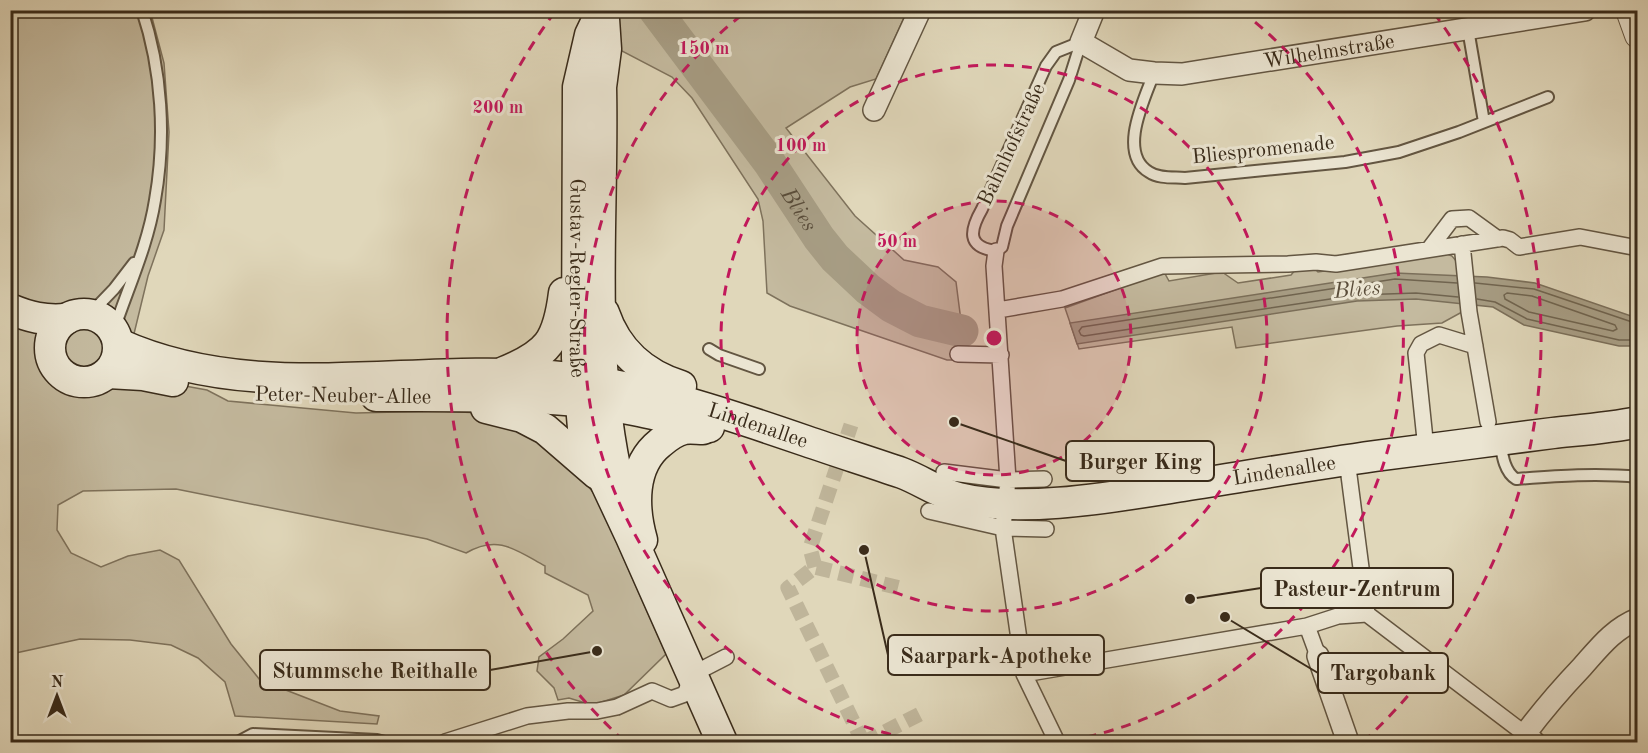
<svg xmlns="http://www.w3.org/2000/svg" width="1648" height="753" viewBox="0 0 1648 753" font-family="'Old Standard TT',serif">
  <rect width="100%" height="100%" fill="#e0d7ba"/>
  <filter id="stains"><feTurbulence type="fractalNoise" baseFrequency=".00333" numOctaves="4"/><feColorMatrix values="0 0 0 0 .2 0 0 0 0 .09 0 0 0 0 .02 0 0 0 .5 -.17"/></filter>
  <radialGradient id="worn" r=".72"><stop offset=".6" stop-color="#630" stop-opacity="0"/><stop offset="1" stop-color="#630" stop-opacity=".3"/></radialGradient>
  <path fill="#c4ba9f" stroke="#7e725c" stroke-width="1.5" d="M150 10 164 63 169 132 164 230 148 276 124 375 207 390 228 401 356 413 439 411 481 413 521 425 575 470 596 496 666 654 624 695 592 705 569 698 558 700 554 688 537 671 539 657 563 639 593 611 588 595 545 573V566C516 550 498 534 466 553L427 539 176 489 83 491 58 505 57 530 71 553 101 567 128 556 160 550 179 560 231 644 260 680 340 711 379 716 377 724 235 716 225 682 198 658 171 645 130 640 80 639 11 654 10 11Z
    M596 11H907L876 79 850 87 786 128 855 216 904 260 938 267 956 282 966 360H947L790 306 767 293 763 221 758 199 692 98 672 77 620 50Z
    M1445 253 1452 256 1457 262 1462 312 1442 323 1397 326 1236 348 1232 327 1079 349 1065 308 1164 272 1169 281 1222 272 1238 283 1291 275 1296 269 1314 268 1318 272Z"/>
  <path fill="#a79d84" stroke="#7b6f5a" stroke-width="1.5" d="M1395 273 1487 277 1535 283 1637 318 1638 346H1619L1524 325 1493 307 1416 299 1357 301 1077 344 1070 323Z"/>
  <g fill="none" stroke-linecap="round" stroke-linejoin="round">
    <path stroke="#70644f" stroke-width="1.5" d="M1457 283 1395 279 1082 327 1079 331 1081 335 1084 336 1357 295 1416 293 1458 297
      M1475 283 1534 289 1638 324
      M1507 293 1532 296 1615 325 1617 329 1613 331 1529 312 1505 299 1504 295Z
      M1477 299 1495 302 1527 319 1619 340H1638"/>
    <path stroke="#a79d84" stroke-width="33" id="s1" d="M655 10 769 162 819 238 835 258 868 289 891 306 920 321 962 331"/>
    <path stroke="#bfb59a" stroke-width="15" stroke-dasharray="15 8" stroke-linecap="butt" d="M815 567 810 548 851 425
      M863 742 788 588 815 567 900 588
      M865 742 922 713"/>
    <defs>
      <path id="service" d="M1468 29 1484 122
        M1081 42 1069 80 1007 226 1002 247 996 251C966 247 970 230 982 209L1046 66 1056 52Z
        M1154 73C1145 98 1117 153 1149 172 1159 179 1174 177 1185 178L1345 162 1399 152 1459 132 1548 97
        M90 314 114 289 134 263
        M114 330C128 288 148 245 155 200 166 138 162 70 142 10
        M709 349 719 355 759 369
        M1500 441C1502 453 1504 472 1516 479 1557 476 1597 473 1638 477
        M238 742 253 734 377 740 385 742"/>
      <path id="pedestrian" d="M1462 244 1469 312 1488 422
        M1430 248 1452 219 1469 218 1498 239
        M996 251 994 266 1008 480 1003 528 1024 674 1057 742
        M998 310 1062 299 1162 266 1288 264 1316 262 1336 264 1503 238 1510 240 1519 247 1580 237 1638 248
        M958 354 1001 355
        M1426 449 1416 353 1421 344 1439 335 1475 346
        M1347 460 1367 614
        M944 472 1008 480 1044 479
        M929 511 1003 528 1046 529
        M1307 626 1318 656
        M1024 674 1307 626 1338 616 1367 614 1525 734
        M445 742 527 716 568 711H597L617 707 652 691 671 699 685 694 693 674 726 657"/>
      <g id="minor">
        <path id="s2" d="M1094 10 1081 42 1129 70 1154 73 1182 74 1585 10"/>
        <path d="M874 110 920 10"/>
        <path d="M1318 656 1348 742"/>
        <path d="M1534 742 1525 734C1543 710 1562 688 1582 667 1599 648 1613 629 1638 619"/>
      </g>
      <path id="tertiary" d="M1629 10 1638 35"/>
      <g id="secondary">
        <path id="s3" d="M602 10 590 35 578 87 577 358 583 428 592 454 631 537 722 742"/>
        <path d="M604 19 606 49 601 87C604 219 588 354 619 485"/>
        <path d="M10 309C29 317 45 321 66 319"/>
        <path d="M604 313C617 351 643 374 681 386"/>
        <circle cx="84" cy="348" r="34"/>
        <path id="s4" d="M119 344C254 405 407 364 550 376 639 384 722 412 806 441 838 452 870 462 902 473 921 480 938 493 959 498 1023 514 1118 496 1183 486 1247 476 1311 465 1375 456 1434 448 1494 441 1553 433 1581 430 1610 428 1638 422"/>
        <path d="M504 372C548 354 558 341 564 293"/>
        <path d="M108 373 143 375 173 381"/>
        <path d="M376 396C443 396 512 395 578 401 623 406 666 417 709 427"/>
        <path d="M486 408 522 417 545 429 597 474"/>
        <path d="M642 540C633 508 631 466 660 443 667 437 675 431 684 429 690 428 697 429 703 429"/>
      </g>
    </defs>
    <use href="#service" stroke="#635642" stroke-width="14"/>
    <use href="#pedestrian" stroke="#635642" stroke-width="18"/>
    <use href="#minor" stroke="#635642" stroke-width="24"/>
    <use href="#tertiary" stroke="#635642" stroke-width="28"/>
    <use href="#secondary" stroke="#392b1a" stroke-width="33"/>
    <use href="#service" stroke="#ebe5d2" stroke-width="10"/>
    <use href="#pedestrian" stroke="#ebe5d2" stroke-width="15"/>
    <use href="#minor" stroke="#ebe5d2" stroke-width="21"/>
    <use href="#tertiary" stroke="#ebe5d2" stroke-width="26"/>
    <use href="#secondary" stroke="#ebe5d2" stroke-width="30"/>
  </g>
  <circle cx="994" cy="338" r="137" fill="#c2185b" fill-opacity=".12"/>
  <g fill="none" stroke="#c2185b" stroke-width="3" stroke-dasharray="10 8">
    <circle cx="994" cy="338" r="137"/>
    <circle cx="994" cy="338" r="273"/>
    <path d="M926 742A410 410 0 0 1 747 11M1241 11A410 410 0 0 1 1062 742"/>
    <path d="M624 741A547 547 0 0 1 554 13M1434 13A547 547 0 0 1 1364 741"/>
  </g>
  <g text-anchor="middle" stroke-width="6" stroke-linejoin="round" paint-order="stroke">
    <g font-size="21" fill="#392b1a" stroke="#ebe5d2">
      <text dy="7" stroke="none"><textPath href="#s2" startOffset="292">Wilhelmstraße</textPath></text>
      <text transform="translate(1011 144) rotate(-65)" y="7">Bahnhofstraße</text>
      <text transform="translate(1263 149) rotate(-6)" y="7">Bliespromenade</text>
      <text dy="7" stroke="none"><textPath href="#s3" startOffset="272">Gustav-Regler-Straße</textPath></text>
      <text transform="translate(343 395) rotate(1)" y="7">Peter-Neuber-Allee</text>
      <text dy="7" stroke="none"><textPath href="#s4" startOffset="650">Lindenallee</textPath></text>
      <text dy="7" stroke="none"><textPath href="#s4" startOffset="1192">Lindenallee</textPath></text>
    </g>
    <g font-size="22" font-style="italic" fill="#5a4d3a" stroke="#ebe5d2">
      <text dy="8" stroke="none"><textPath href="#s1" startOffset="246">Blies</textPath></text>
      <text transform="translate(1357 288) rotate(-5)" y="8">Blies</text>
    </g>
  </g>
  <circle cx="994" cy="338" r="9" fill="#c2185b" stroke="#ebe5d2" stroke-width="3"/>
  <g font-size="18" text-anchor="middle" font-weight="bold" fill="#c2185b" stroke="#ebe5d2" stroke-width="6" stroke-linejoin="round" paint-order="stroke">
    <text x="704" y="54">150 m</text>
    <text x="498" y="113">200 m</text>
    <text x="801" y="151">100 m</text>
    <text x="897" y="247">50 m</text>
  </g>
  <path fill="none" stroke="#392b1a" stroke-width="2" d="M954 422L1066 461M1190 599L1261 588M864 550L888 655M597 651L490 670M1225 617L1318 673"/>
  <g fill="#392b1a" stroke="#ebe5d2" stroke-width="2">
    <circle cx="954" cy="422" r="6"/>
    <circle cx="1190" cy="599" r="6"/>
    <circle cx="864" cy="550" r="6"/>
    <circle cx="597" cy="651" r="6"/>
    <circle cx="1225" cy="617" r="6"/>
  </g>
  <g fill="#ebe5d2" stroke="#392b1a" stroke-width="2">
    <rect x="1066" y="441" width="148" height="40" rx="6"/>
    <rect x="1261" y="568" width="192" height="40" rx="6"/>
    <rect x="888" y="635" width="216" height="40" rx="6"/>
    <rect x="260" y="650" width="230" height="40" rx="6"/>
    <rect x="1318" y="653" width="130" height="40" rx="6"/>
  </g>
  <g font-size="22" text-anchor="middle" font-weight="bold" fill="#392b1a">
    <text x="1140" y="469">Burger King</text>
    <text x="1357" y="596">Pasteur-Zentrum</text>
    <text x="996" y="663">Saarpark-Apotheke</text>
    <text x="375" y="678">Stummsche Reithalle</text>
    <text x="1383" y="680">Targobank</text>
  </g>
  <rect width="1648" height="753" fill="none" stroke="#e0d7ba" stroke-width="36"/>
  <rect x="12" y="12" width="1624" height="729" fill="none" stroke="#392b1a" stroke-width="3"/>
  <rect x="18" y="18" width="1612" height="717" fill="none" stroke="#392b1a" stroke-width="1.5"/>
  <g transform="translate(57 696)" stroke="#ebe5d2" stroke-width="4.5" paint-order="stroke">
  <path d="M0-4.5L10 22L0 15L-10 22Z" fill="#392b1a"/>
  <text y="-9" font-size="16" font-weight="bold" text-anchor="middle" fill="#392b1a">N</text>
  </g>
  <rect width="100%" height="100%" filter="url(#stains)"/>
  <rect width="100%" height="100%" fill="url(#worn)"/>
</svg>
